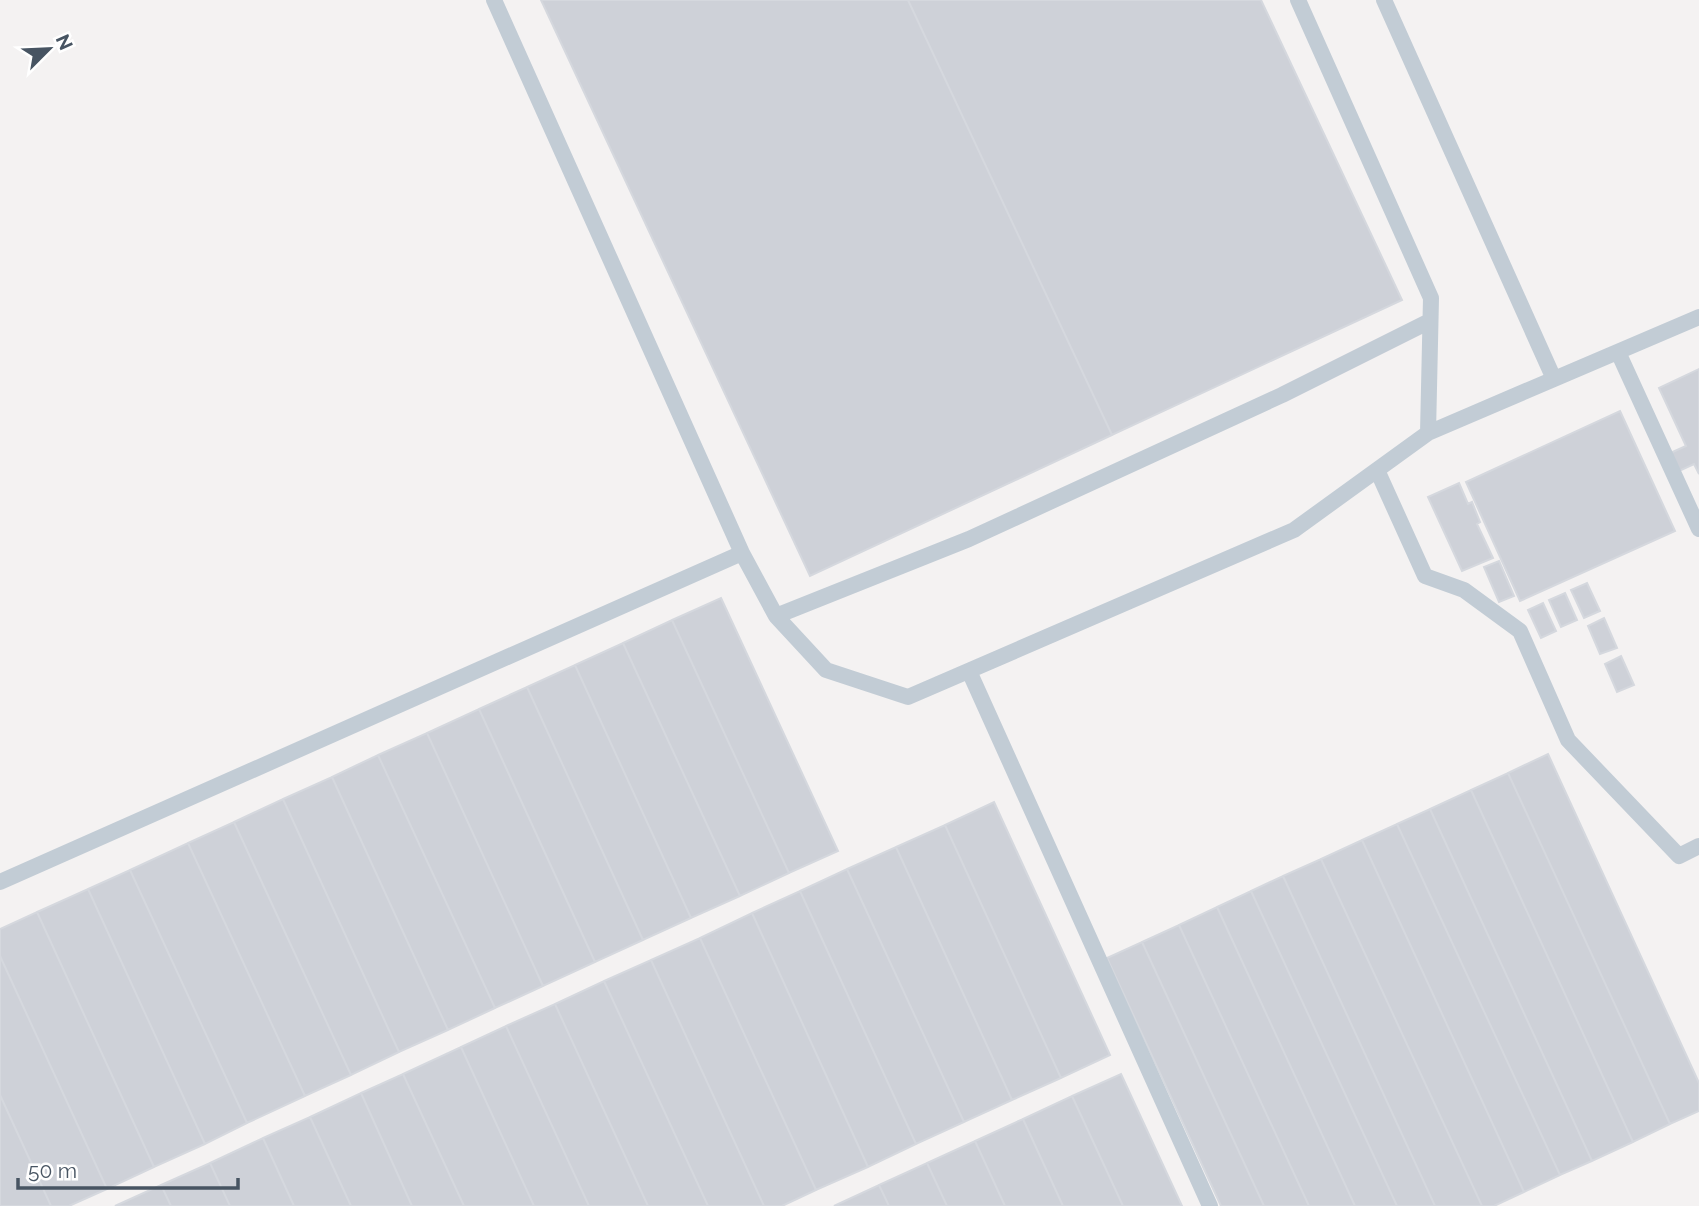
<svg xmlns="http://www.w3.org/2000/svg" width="1699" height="1206" viewBox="0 0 1699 1206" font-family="Raleway,sans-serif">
  <rect width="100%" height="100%" fill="#f4f2f2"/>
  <path fill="#ced1d8" stroke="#d5d8de" stroke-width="2" d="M541 0H908L1112 435 810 576Z
    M908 0H1261L1402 300 1112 435Z
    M1699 369V474L1694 464 1677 472 1668 454 1686 446 1659 388Z
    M1620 411 1675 531 1520 601 1466 482Z
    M1459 483 1468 504 1472 502 1480 522 1477 524 1493 558 1462 571 1428 497Z
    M1499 561 1514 596 1499 602 1484 567Z
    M1587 583 1600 611 1584 618 1571 590Z
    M1565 593 1577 620 1561 627 1549 600Z
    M721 598 838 851 789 873 672 620Z
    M1543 603 1556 631 1541 638 1528 610Z
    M1604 618 1617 648 1600 654 1588 626Z
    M672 620 789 873 740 896 623 643Z
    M623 643 740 896 691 918 575 665Z
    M1621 656 1634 685 1617 692 1605 664Z
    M575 665 691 918 643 940 527 687Z
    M527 687 643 940 595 962 479 709Z
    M479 709 595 962 543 986 427 733Z
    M427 733 543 986 495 1008 378 755Z
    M1548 754 1699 1083V1111L1670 1124 1508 773Z
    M378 755 495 1008 448 1030 332 777Z
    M1508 773 1670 1124 1633 1142 1471 790Z
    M332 777 448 1030 399 1052 283 799Z
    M1471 790 1633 1142 1592 1161 1430 809Z
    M283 799 399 1052 351 1075 234 822Z
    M994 802 1110 1055 1061 1078 945 825Z
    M1430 809 1592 1161 1560 1175 1397 824Z
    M234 822 351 1075 305 1096 188 843Z
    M1397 824 1560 1175 1524 1192 1362 840Z
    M945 825 1061 1078 1012 1100 896 847Z
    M1362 840 1524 1192 1494 1206H1482L1321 859Z
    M188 843 305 1096 247 1123 130 870Z
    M896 847 1012 1100 964 1122 847 869Z
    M1321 859 1482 1206H1435L1283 876Z
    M847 869 964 1122 916 1144 800 891Z
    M130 870 247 1123 205 1144 88 889Z
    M1283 876 1435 1206H1397L1251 891Z
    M88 889 205 1144 154 1167 37 912Z
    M800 891 916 1144 868 1167 752 913Z
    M1251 891 1397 1206H1355L1217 907Z
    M1217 907 1355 1206H1309L1179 925Z
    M37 912 154 1167 107 1189 0 956V929Z
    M752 913 868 1167 816 1190 700 938Z
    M1179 925 1309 1206H1264L1142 942Z
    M700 938 816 1190 782 1206H764L651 960Z
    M1142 942 1264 1206H1221L1107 958Z
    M0 956 107 1189 69 1206H51L0 1095Z
    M651 960 764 1206H708L604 981Z
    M604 981 708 1206H648L555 1004Z
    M555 1004 648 1206H589L506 1026Z
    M506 1026 589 1206H534L461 1047Z
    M461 1047 534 1206H464L403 1074Z
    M403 1074 464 1206H412L361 1093Z
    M1121 1074 1182 1206H1123L1072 1096Z
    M361 1093 412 1206H351L310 1117Z
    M0 1095 51 1206H0Z
    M1072 1096 1123 1206H1063L1023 1119Z
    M310 1117 351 1206H294L263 1138Z
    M1023 1119 1063 1206H1005L975 1141Z
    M263 1138 294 1206H230L210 1163Z
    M975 1141 1005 1206H947L927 1163Z
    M210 1163 230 1206H171L161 1185Z
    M927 1163 947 1206H889L879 1185Z
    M161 1185 171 1206H115Z
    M879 1185 889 1206H834Z"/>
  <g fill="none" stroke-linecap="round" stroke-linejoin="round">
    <path stroke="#c2ccd5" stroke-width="16" d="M494 0 742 553
      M1298 0 1431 298 1428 433
      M1384 0 1554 379
      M1618 352 1699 529
      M1377 470 1425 576 1464 590 1520 631 1568 740 1679 856 1699 846
      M776 616 969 539 1282 395 1430 321
      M969 671 1210 1206
      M0 882 742 553 776 616 826 670 908 697 1294 530 1428 433 1699 317"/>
  </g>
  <g transform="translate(49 49) rotate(66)" stroke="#ffffff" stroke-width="5" paint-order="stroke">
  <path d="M0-5L12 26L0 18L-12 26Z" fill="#475462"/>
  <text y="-10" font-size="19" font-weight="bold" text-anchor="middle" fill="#475462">N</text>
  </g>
  <path d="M18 1178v10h220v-10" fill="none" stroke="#475462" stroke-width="3.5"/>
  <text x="28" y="1178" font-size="21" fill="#475462" stroke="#ffffff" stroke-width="5" paint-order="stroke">50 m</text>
</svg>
